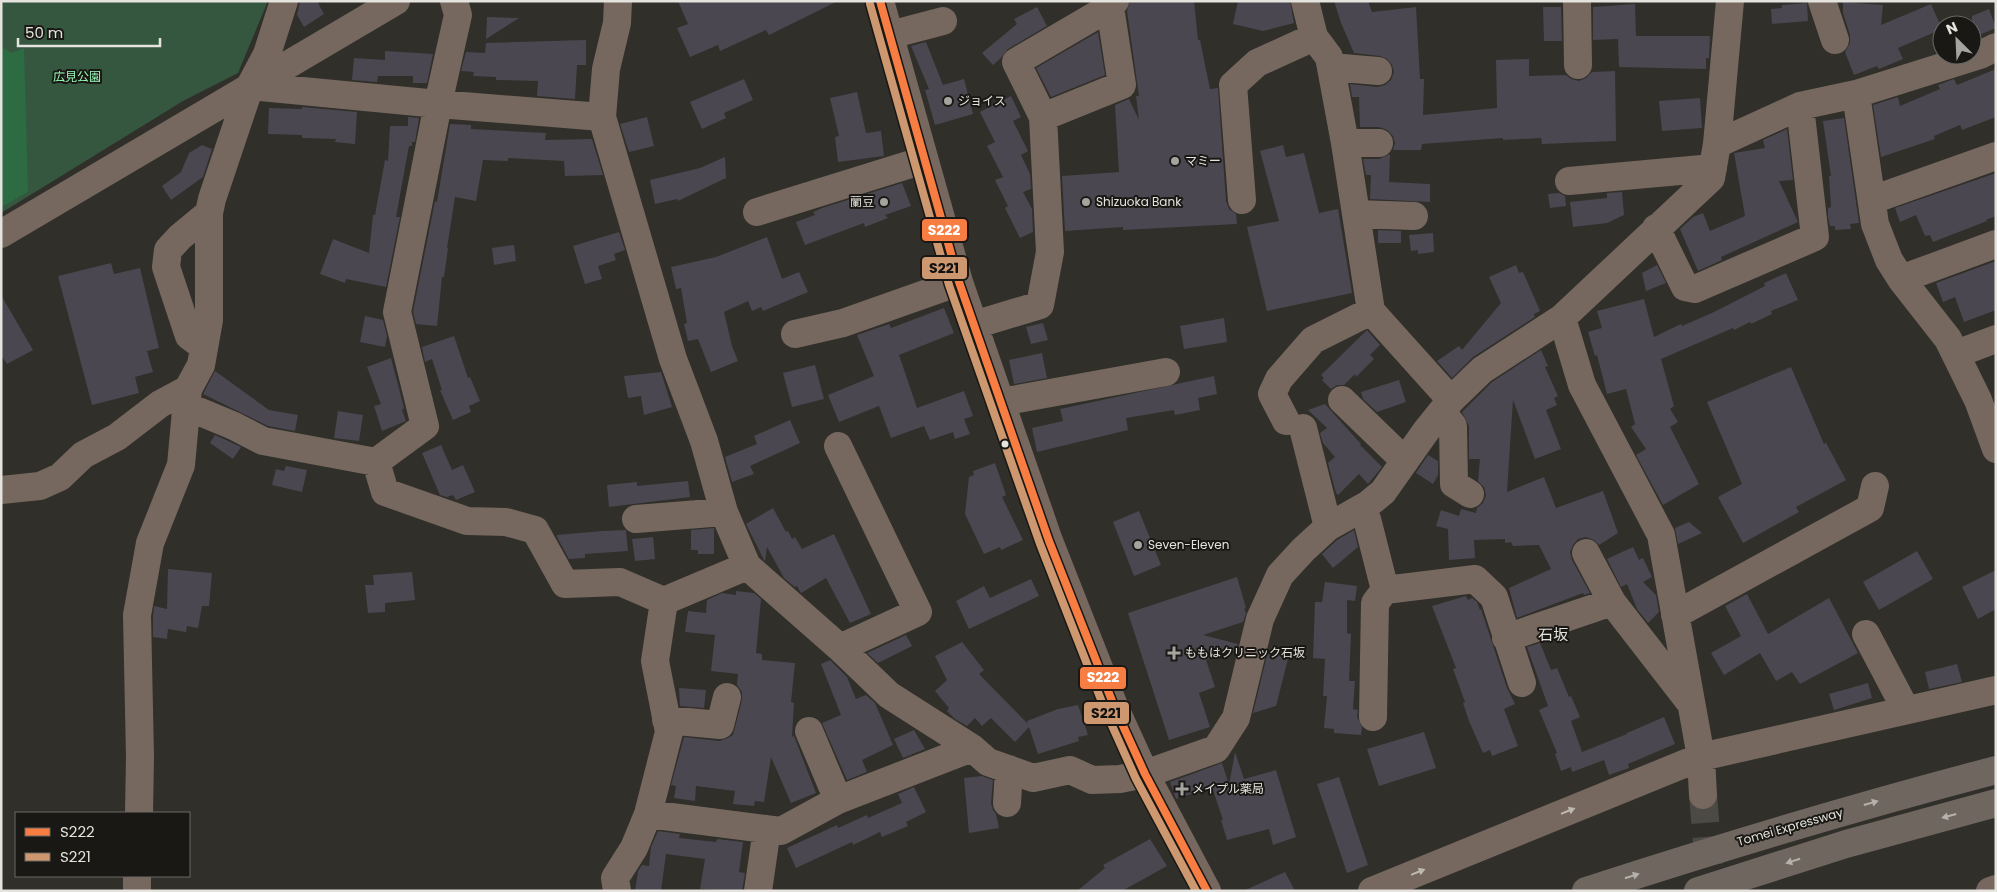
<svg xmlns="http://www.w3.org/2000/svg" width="1997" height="892" viewBox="0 0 1997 892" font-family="Poppins,'Noto Sans JP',sans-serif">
  <rect width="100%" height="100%" fill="#302f2a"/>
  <path fill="#35573f" d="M1 1H268L238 73 183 101 1 213Z"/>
  <path fill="#2d6b43" d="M1 47 12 53 24 48 28 192 1 207Z"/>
  <path fill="#4a4750" d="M300 1H317L324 14 304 27 297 15Z
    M678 1H838L769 35 766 30 720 51 718 45 690 57 677 28 688 24Z
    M1130 1H1194L1198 40H1200L1210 89 1218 88 1226 201 1229 209 1236 214 1237 224 1123 230V227L1065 231 1062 176 1119 172 1115 105 1129 99 1139 120 1136 96H1139L1127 11Z
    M1238 1H1290L1294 23 1263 31 1233 24Z
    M1334 1H1368L1372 12 1416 7 1420 79H1424L1423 115 1497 108 1496 60 1529 59V76L1566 75 1571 79 1579 81 1586 78 1592 72 1615 71 1616 141 1542 144 1541 138 1503 140V138L1422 144 1421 150H1393L1395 143 1393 136 1387 130 1379 127H1360L1359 97H1352L1350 84 1377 87 1385 85 1391 80 1394 72 1392 65 1387 59 1380 56 1354 53 1341 23Z
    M1843 2 1883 5 1881 25 1931 4 1942 29 1898 48 1903 59 1879 69 1877 66 1854 75 1845 52 1850 43V35L1843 13Z
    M1807 3 1808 21 1772 24 1771 9 1782 8V5Z
    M1635 4 1636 36H1710L1709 58H1706V69L1619 67 1618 39 1593 40V7Z
    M1037 7 1047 26 1008 49 1001 58 993 65 982 53 1017 24 1014 19Z
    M1543 7H1561L1562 41H1544Z
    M1989 9 1996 28 1972 38V16Z
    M487 17 519 18 486 39Z
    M1098 32 1105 75 1051 97 1036 68Z
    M586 40V65H577L575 99 537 96 538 81 496 80V77L473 76 474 72 461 71 466 52 485 53 486 43Z
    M926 42 943 85 964 79 973 114 935 125 925 90 929 89 911 46Z
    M385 51 433 54 427 83H413V76H378L377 82 352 80 354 58 385 60Z
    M1996 69V117L1962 130 1960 125 1934 136 1935 139 1881 157 1873 105 1898 97 1900 106 1940 89 1938 85 1954 79 1957 85Z
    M744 79 753 100 724 113 726 118 702 129 690 102Z
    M857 92 866 133 881 131 884 156 838 162 835 137 839 136 830 98Z
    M1011 96 1021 117 1013 121 1028 151 1021 155 1030 174 1031 189 1023 192 1032 209 1033 232 1020 238 1005 208 1008 206 995 180 1003 177 987 146 995 142 980 112Z
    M1700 98 1702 128 1662 131 1659 101Z
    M302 107 357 112 355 144 335 142 336 139 302 138V135L268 134 269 108 302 109Z
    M408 117 419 118 415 142H412V146H409L396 217H400L386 287 346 279 345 283 320 274 333 239 369 253 373 215H375L385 160 388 161 390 126H408Z
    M647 117 654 146 629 152 620 124Z
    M1844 118 1859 223 1850 224 1851 229 1835 230V226H1830L1828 217V208L1831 207 1829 176H1831L1823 121Z
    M450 124 471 125V129L546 133 545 140 592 139 603 175 565 176 564 161 508 158V161L483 160 476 201 455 197 447 248H448L444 277H442L437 326 416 324 413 312 435 201 437 202Z
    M1787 129 1793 180 1779 181 1798 222 1721 257 1722 260 1698 271 1680 229 1693 217 1703 213 1710 231 1745 216 1734 153 1765 148 1763 140Z
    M202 145 212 149 203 177 171 200 162 186 181 172 189 153Z
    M1283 145 1286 157 1304 153 1319 213 1338 209 1352 293 1267 311 1247 227 1279 221 1260 151Z
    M1390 154 1389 182 1430 184V202L1370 199 1371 175H1366L1363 159H1379Z
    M725 157 726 178 678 201 677 199 655 204 650 180 700 168Z
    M1996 173V216L1986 220 1987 221 1933 242 1930 235 1925 236 1916 215 1900 222 1895 208Z
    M902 183 911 206 885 215 888 218 865 227 864 223 805 245 796 222 815 215 813 212 822 208Z
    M1622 192 1624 215 1607 223 1573 227 1570 202 1607 198V193Z
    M1559 193 1565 196 1566 206 1550 208 1548 194Z
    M1378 230 1401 231V243H1378Z
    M619 232 625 250 614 254 616 260 598 266 602 279 585 284 573 246Z
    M1433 233 1434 252 1418 254V250L1411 251 1409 235Z
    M767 237 782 279 799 272 808 292 763 311 761 307 752 311 748 301 724 312 732 346 738 361 711 372 698 339 688 341 684 324 687 323 681 288 676 289 671 267 716 257Z
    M514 245 516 261 494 265 492 248Z
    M1996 261V310L1964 322 1955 297 1943 302 1936 283Z
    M111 263 114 274 140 268 159 348 147 351 153 372 135 377 139 393 92 405 58 276Z
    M1516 265 1519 273 1523 272 1540 311 1534 314 1535 317 1473 357 1452 378 1437 361 1459 346 1462 350 1501 303 1489 277Z
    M1657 265 1666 283 1646 291 1642 273Z
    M1786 273 1798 300 1771 311 1772 314 1751 324 1750 322 1734 330 1733 328 1661 359 1674 406 1670 409 1678 422 1670 427 1699 484 1663 505 1636 455 1646 449 1631 427 1635 424 1626 389 1607 394 1597 355 1595 356 1588 332 1602 328 1597 311 1644 299 1654 337 1681 324 1682 326 1714 312 1765 286 1764 283Z
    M1 295 33 350 7 364 1 355Z
    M944 308 954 333 899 355 917 408 964 391 973 416 964 419 970 434 955 439 953 432 930 440 924 426 891 438 879 406 839 422 828 395 874 376 857 335 889 324 891 328Z
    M365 316 383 320 387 336 385 347 360 342Z
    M1224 318 1227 342 1184 349 1180 326Z
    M1043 323 1048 340 1031 344 1026 327Z
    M1367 330 1380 345 1370 355 1374 359 1356 377 1355 374 1344 385H1337L1331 389 1322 380 1324 378 1321 375Z
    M454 336 468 378 470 377 480 401 469 406 471 412 453 420 440 390H442L432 359 425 362 422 347Z
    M1541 350 1548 366 1545 367 1558 396 1554 398 1557 405 1546 410 1561 449 1535 459 1513 400 1507 492 1544 477 1556 508 1603 491 1618 533 1599 545 1594 540 1586 537 1578 539 1573 545 1570 552 1572 560 1590 593 1584 595 1583 593 1517 618 1509 588 1551 569 1539 545 1513 546 1511 542 1505 543V539L1474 540 1475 558 1449 560 1448 529 1436 526 1441 510 1459 516 1461 509 1476 513 1477 508 1483 503 1486 495 1484 487 1478 481 1480 459H1469V426L1462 412 1492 382Z
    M1042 353 1047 378 1014 384 1009 360Z
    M391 358 404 408 402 410 406 421 382 431 374 406 381 404 367 367Z
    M815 365 824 399 792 407 783 373Z
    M1791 367 1824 444 1826 443 1846 480 1796 507 1799 512 1743 543 1718 497 1742 484 1707 402Z
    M215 371 269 410 298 415 295 431 268 426 203 394Z
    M661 372 672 407 644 415 641 396 628 398 624 376Z
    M1214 376 1217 394 1198 398 1200 410 1175 415 1174 410 1126 418 1128 430 1037 452 1032 428 1063 421 1060 409Z
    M1399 380 1406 402 1377 412 1363 399 1361 392Z
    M1325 404 1361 444 1360 445 1382 467 1368 484 1359 474 1338 495 1336 493 1328 463 1335 457 1323 443 1320 433 1327 428 1308 410Z
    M338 411 363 415 359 441 334 438Z
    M790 420 800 443 750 466 754 474 732 482 725 457 757 444 754 436Z
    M215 435 241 447 233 459 210 443Z
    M441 445 452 470 463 465 475 492 456 500 453 495 447 497 440 495 422 453Z
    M1428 455 1438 461V475L1433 484 1416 473Z
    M995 463 1006 495 1002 497 1023 540 1001 550 1000 547 984 554 965 514 969 477 974 475 973 471Z
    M286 466 307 470 302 492 272 485 276 469 284 471Z
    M688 481 690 497 609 507 607 485 637 482V486Z
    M773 508 786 532 788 531 792 539 795 537 802 549 834 534 871 614 850 623 826 578 801 593 797 586 795 587 784 578 767 547 765 561 764 560 746 524Z
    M1139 511 1161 565 1134 576 1113 522Z
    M1689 522 1702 533 1678 544 1675 528Z
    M714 528V554H698V550H691V530Z
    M1354 530 1358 547 1333 568 1322 554 1337 540Z
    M602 531 626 530 628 551 585 554V558L569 559 557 537V535Z
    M653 537 655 559 635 561 632 539Z
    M1633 547 1639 560 1643 558 1652 577 1643 582 1656 595 1659 612 1648 623 1637 609 1627 584 1621 587 1607 559Z
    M1917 551 1933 579 1879 610 1863 582Z
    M168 569 212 573 209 606H202L198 628 187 626 186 632 168 629 167 639 153 637V616L154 606 167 609Z
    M1996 570V609L1978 619 1962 587Z
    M412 572 415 600 385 603V612L368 613 365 585H374L373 575Z
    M1237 577 1246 608 1244 609 1246 613 1243 622 1203 635 1238 644 1236 650 1206 660 1215 687 1199 693 1210 727 1169 740 1128 613Z
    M1031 579 1039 596 969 629 956 601 984 586 990 598Z
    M1325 582 1357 586 1355 601 1347 600V633L1351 634 1349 681H1355L1353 709 1358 710 1357 717 1362 727 1361 735 1334 733V729L1324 728 1327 696H1323L1325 659 1313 658 1315 602H1322Z
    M736 591 754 593 761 599 756 653 762 654V660L795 663 791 702 794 703 792 737 794 736 816 793 791 803 771 757 764 802 755 801 754 806 733 804 735 791 696 786 695 801 674 798 676 786 671 785 684 737 719 741 726 739 733 735 742 700V692L737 685 738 674 711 671 715 635 685 632 688 611 706 613 707 600 722 593 736 595Z
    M1747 594 1768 634 1829 598 1858 653 1800 684 1792 672 1776 681 1760 653 1724 675 1711 653 1741 636 1725 606Z
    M1466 596 1468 600 1472 598 1477 602 1480 610 1481 609 1507 688 1515 704 1504 709 1518 746 1492 756 1490 750 1483 753 1469 721 1463 703 1465 702 1453 669 1456 668 1432 606Z
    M906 635 912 646 878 663 867 653Z
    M962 642 984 670 979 674 1028 724 1027 721 1058 709 1078 705 1088 735 1078 737 1079 741 1038 754 1029 727 1015 742 991 718 982 726 975 718 967 726 955 719 947 711 949 708 935 691 947 680 935 656Z
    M1540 643 1551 670 1557 668 1569 697 1571 696 1580 717 1571 721 1582 752 1627 734V733L1664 717 1675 744 1628 764 1629 768 1609 775 1604 760 1572 772 1571 767 1561 771 1555 754 1557 753 1539 710 1548 706 1527 647Z
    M1272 646 1290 651 1276 706 1253 713 1268 651 1270 652Z
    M830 660 847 677 856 699 866 695 875 703 893 745 862 760 867 772 847 780 822 723 841 715 821 664Z
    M1957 664 1962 682 1929 689 1925 672Z
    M1868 683 1872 698 1834 710 1829 694Z
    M679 688 706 690 704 708 680 706Z
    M914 730 925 749 903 758 894 739Z
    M1424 732 1436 768 1379 786 1367 749Z
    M1235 752 1244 779 1276 770 1296 837 1273 845 1269 829 1227 840 1221 820H1223L1212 787 1176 799 1170 782 1222 763 1229 785Z
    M982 776 993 780 991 803 993 810 996 814 999 828 969 833 964 778Z
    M1339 777 1368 865 1347 873 1317 784Z
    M914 787 926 812 906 822 908 826 882 837 880 832 853 845 852 842 796 868 787 848 837 825 838 828 867 815 868 818 902 803 898 794Z
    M658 831 680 834 679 838 716 842 717 839 743 842 739 872 745 873 742 891 700 889 705 859 666 854 661 891H635L638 871 642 865 649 866 651 847Z
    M1150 839 1167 866 1122 891H1077L1105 868 1103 865Z
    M1285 872 1295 891H1243Z"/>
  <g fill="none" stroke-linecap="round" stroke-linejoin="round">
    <path stroke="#4b4a45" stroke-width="28" stroke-dasharray="28 14" stroke-linecap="butt" d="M1703 795 1711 891"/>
    <path stroke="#76685f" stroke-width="28" d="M618 1 617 23 606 69 602 117 673 359 704 441 724 512 747 566 840 648 889 695 972 748 988 762 1033 778 1070 770 1092 780 1120 779 1145 774 1216 749 1236 718 1260 619 1280 575 1303 550 1328 527 1367 505 1383 492 1426 431 1451 400 1482 370 1562 318 1711 178 1717 144 1730 1
      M880 1 959 282 1049 541 1114 706 1145 774 1207 891
      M1305 1 1314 37 1329 57 1345 143 1371 311
      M1577 1 1578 65
      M1822 1 1835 40
      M890 35 943 21
      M1331 67 1378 71
      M250 86 438 104 602 117
      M1856 94 1875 224 1889 260 1901 279 1948 339 1978 400 1996 449
      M1043 117 1122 85 1110 7
      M1345 143H1379
      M1717 144 1800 106 1856 94 1980 55 1996 47
      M1569 181 1713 168
      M1242 200 1233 85 1257 63 1314 37
      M1872 200 1996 156
      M757 212 924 160
      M1356 214 1414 216
      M1656 228 1685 287 1695 289 1815 237 1800 106
      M1 234 396 1
      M1901 279 1996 244
      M1562 318 1582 385 1661 535 1701 757 1703 795
      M974 325 1040 305 1050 252 1043 117 1016 62 1110 7 1115 1
      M795 334 843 323 959 282
      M204 347 189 336 166 267 168 250 180 237 209 213
      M1956 354 1996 339
      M1342 400 1405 461
      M1001 402 1166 372
      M186 406 234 426 263 441 376 462 385 492 467 521 506 522 535 530 565 584 620 582 664 601
      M1442 412 1453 426 1454 484 1470 494
      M1286 421 1272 394 1279 379 1313 340 1371 311 1451 400
      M1303 428 1328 527
      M838 446 918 612 840 648
      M376 462 425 426 397 312 438 104 458 15 454 1
      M1 490 40 486 60 477 83 455 117 437 160 404 188 389
      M636 519 724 512
      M1367 519 1385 590
      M1586 553 1612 602
      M1675 615 1870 508 1875 486
      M1866 634 1906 710
      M1506 638 1612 602 1688 700
      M1373 717 1375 603 1385 590 1475 579 1494 597 1522 683
      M666 720 720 725 727 697
      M809 731 838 800
      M1007 803 1009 769
      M139 813 140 757 137 615 150 543 181 465 188 389 201 365 209 320V213L212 199 250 86 267 54 284 1
      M648 814 781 831 838 800 972 748
      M137 891V876
      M617 891 615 878 634 848 648 814 669 732 655 661 664 601 747 566
      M758 891 767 829
      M1372 891 1701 757 1996 690
      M1990 891 1996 889"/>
    <path stroke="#706660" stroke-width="28" d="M1586 891C1722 847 1858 806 1996 770
      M1698 891 1846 844 1996 803"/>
    <defs>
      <path id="bus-1" d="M880 1 959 282 1049 541 1114 706 1145 774 1207 891"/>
      <path id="bus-2" d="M870 4 949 285 1040 544 1105 710 1136 779 1196 891"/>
    </defs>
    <use href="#bus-1" stroke="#1a1814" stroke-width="11"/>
    <use href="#bus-2" stroke="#1a1814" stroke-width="11"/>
    <use href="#bus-1" stroke="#f77d43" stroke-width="8"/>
    <use href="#bus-2" stroke="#cd976f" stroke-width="8"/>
  </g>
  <defs><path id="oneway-solid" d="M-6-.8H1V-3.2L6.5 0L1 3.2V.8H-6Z" transform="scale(1.25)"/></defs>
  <g fill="#b6b1ab">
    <use href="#oneway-solid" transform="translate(1871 803) rotate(-16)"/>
    <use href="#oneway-solid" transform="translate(1949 816) rotate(165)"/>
    <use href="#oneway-solid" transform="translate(1793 861) rotate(162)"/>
    <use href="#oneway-solid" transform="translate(1632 876) rotate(-18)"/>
  </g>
  <g fill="#beb8b1">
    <use href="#oneway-solid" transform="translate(1568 811) rotate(-22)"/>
    <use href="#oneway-solid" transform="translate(1418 872) rotate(-22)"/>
  </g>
  <g fill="#a6a49e" stroke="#1a1814" stroke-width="2">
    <circle cx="948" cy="101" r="5"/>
    <circle cx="1175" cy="161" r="5"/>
    <circle cx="884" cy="202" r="5"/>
    <circle cx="1086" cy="202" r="5"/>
    <circle cx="1138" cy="545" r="5"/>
    <path d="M1171.5 645.5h5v5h5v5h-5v5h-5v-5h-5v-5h5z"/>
    <path d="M1179.5 781.5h5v5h5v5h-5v5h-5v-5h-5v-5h5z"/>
  </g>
  <circle fill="#e5e3dd" stroke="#1a1814" stroke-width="2" cx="1005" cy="444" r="4.5"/>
  <g text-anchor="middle" stroke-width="4" stroke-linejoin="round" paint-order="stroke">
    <g font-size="12" fill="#97fab7" stroke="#1a1814">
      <text x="77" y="81">広見公園</text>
    </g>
    <g font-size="12" fill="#e5e3dd" stroke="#1a1814" text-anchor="start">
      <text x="958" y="105">ジョイス</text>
      <text x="1185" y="165">マミー</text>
      <text x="874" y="206" text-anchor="end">蘭豆</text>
      <text x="1096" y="206">Shizuoka Bank</text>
      <text x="1148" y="549">Seven-Eleven</text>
      <text x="1185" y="657">ももはクリニック石坂</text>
      <text x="1192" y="793">メイプル薬局</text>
    </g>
    <g font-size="12" fill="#e5e3dd" stroke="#1a1814">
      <text transform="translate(1790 827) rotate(-16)" y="4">Tomei Expressway</text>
    </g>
    <g font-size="15" fill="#e5e3dd" stroke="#1a1814">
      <text x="1553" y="640">石坂</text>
    </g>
  </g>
  <g stroke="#1a1814" stroke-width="2">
    <rect x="921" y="218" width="47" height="24" rx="5" fill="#f77d43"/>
    <rect x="921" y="256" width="47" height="24" rx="5" fill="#cd976f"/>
    <rect x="1079" y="666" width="48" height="24" rx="5" fill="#f77d43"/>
    <rect x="1083" y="701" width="47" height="24" rx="5" fill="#cd976f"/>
  </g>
  <g font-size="14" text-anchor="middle" font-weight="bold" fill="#fff">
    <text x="944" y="235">S222</text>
    <text x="1103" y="682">S222</text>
  </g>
  <g font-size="14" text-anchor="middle" font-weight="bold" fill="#111">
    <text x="944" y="273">S221</text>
    <text x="1106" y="718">S221</text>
  </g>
  <rect width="1997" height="892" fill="none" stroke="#e5e3dd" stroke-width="5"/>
  <rect x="15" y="812" width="175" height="65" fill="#1a1814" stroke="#6b6964"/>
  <rect x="25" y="828" width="25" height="8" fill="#f77d43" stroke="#6b6964"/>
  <text x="60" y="837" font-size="15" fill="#e5e3dd">S222</text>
  <rect x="25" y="853" width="25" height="8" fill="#cd976f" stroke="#6b6964"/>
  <text x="60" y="862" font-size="15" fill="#e5e3dd">S221</text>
  <g transform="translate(1957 40) rotate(336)"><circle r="24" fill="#1a1814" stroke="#6b6964"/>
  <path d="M0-4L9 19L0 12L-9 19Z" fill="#a6a49e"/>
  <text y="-8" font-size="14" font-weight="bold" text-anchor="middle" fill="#e5e3dd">N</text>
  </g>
  <path d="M18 38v8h142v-8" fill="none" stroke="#e5e3dd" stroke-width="2.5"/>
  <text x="25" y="38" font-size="15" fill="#e5e3dd" stroke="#1a1814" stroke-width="4" paint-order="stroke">50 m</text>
</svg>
